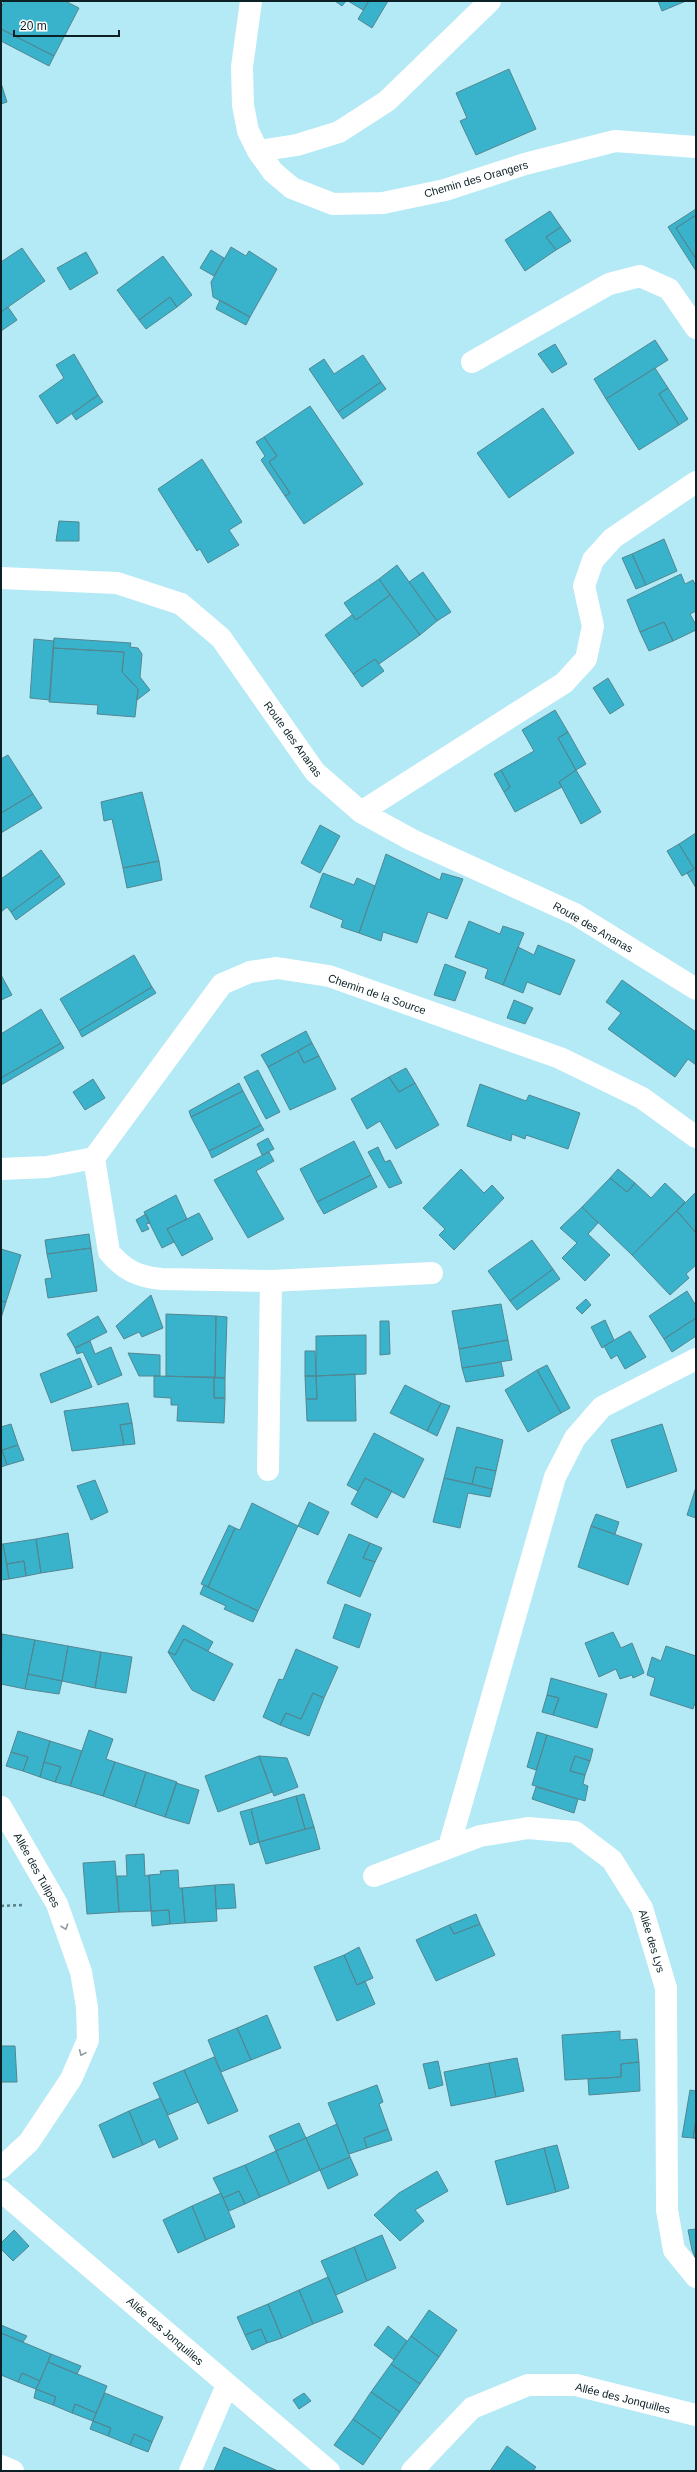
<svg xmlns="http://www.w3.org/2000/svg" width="697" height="2472" viewBox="0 0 697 2472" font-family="Arial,sans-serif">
  <rect width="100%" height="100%" fill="#b4e9f6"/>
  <path fill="#38b3cb" stroke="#538691" d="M4 1H65L79 8 54 56 1 29V8Z
    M335 1H346L342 6Z
    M348 1H369L363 10Z
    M369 1H388L372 28 358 19Z
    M658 1H686L662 11Z
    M1 29 54 56 49 66 1 41Z
    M509 69 536 129 476 155 460 121 467 118 456 93Z
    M1 83 7 102 1 104Z
    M696 209V215L676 228 696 259V271L668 227Z
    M550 211 561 227 546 237 556 250 525 271 505 240Z
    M696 215V259L676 228Z
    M561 227 571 241 556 250 546 237Z
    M231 247 246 256 249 251 277 269 250 317 213 297 211 282Z
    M22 248 45 281 1 312V262Z
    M211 250 224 258 214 276 200 268Z
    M86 252 98 273 70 290 57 268Z
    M163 256 192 295 177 307 170 297 139 320 117 290Z
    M170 297 177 307 146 329 139 320Z
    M220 300 250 317 246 325 216 309Z
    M8 307 17 320 1 331V312Z
    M655 340 668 360 606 399 594 379Z
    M555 344 567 364 552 373 538 354Z
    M74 354 98 395 57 424 39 396 64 378 56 365Z
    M363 355 381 382 338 412 309 369 324 359 334 374Z
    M655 368 668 388 659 394 679 425 639 450 606 399Z
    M381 382 386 389 343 419 338 412Z
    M668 388 688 419 679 425 659 394Z
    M98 395 103 402 76 420 72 414Z
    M310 406 363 484 304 524 285 496 290 493 269 462 277 456 264 437Z
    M543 408 574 453 509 498 477 453Z
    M264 437 277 456 269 462 290 493 285 496 261 460 265 456 256 442Z
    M202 459 242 522 229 530 239 545 208 563 200 549 197 551 158 489Z
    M59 521 79 522V541H56Z
    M664 539 677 571 646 585 632 554Z
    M632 554 646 585 636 589 622 558Z
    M397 565 437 621 420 635 379 579Z
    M423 572 451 612 437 621 409 582Z
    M681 574 685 584 693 580 696 587V611L690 614 696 625V630L673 641 664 622 640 632 627 600Z
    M379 579 390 595 356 620 344 603Z
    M390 595 420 635 379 664 375 659 353 674 325 635 352 615 356 620Z
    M664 622 673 641 649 651 640 632Z
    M54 638 131 643 130 647 138 648 142 654 140 677 150 690 137 700 138 689 122 672 124 652 53 648Z
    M34 639 54 641 50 700 30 698Z
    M53 648 124 652 122 672 138 689 135 717 97 714 98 705 49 702Z
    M375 659 384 671 362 687 353 674Z
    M608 678 624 705 610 714 593 688Z
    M555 710 568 732 558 738 576 770 559 782 562 787 515 812 504 792 510 787 501 770 534 751 522 730Z
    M568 732 586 764 576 770 558 738Z
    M8 755 33 794 1 813V759Z
    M501 770 510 787 504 792 494 774Z
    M576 770 601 812 581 824 559 782Z
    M142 792 159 861 123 868 112 819 104 821 101 802Z
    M33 794 42 808 1 833V813Z
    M320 825 340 836 320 873 301 863Z
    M696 833V888L687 873 694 869 679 844Z
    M679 844 694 869 682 876 667 851Z
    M41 850 60 876 11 912 7 907 1 912V879Z
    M386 854 440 880 442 873 463 879 447 919 428 912 417 943 383 932 381 941 359 933Z
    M159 861 162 880 127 888 123 868Z
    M323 873 354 885 357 878 375 886 359 933 341 927 343 920 310 907Z
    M60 876 65 884 16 920 11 912Z
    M469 921 500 934 503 926 524 933 503 985 485 978 488 969 455 957Z
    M538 945 575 960 560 995 527 982 523 993 503 985 518 947 534 955Z
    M134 955 152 987 79 1031 60 999Z
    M445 964 466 972 455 1001 434 995Z
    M1 975 12 995 1 1000Z
    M622 980 696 1032V1065L688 1059 675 1077 608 1029 621 1013 606 1002Z
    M152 987 156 993 82 1037 79 1031Z
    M514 1000 533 1008 525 1024 507 1018Z
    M41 1009 61 1043 1 1078V1034Z
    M306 1031 312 1043 268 1067 261 1055Z
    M61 1043 64 1048 1 1085V1078Z
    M312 1043 319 1056 304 1063 298 1051Z
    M298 1051 304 1063 319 1056 336 1089 290 1110 268 1067Z
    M406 1068 415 1083 399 1092 389 1077Z
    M258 1070 280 1112 266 1119 244 1077Z
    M389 1077 399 1092 415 1083 439 1125 396 1149 380 1121 367 1129 351 1099Z
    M93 1079 105 1098 85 1110 73 1092Z
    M239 1083 243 1091 191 1117 189 1111Z
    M480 1084 526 1101 529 1095 580 1113 568 1149 526 1135 525 1139 512 1134 511 1141 467 1126Z
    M243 1091 261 1125 209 1151 191 1117Z
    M261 1125 264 1130 212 1158 209 1151Z
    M268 1138 274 1149 262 1155 257 1144Z
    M354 1141 371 1175 317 1202 300 1169Z
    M378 1147 385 1162 390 1160 402 1183 389 1188 368 1152Z
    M269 1152 274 1161 256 1171 284 1219 248 1238 214 1180Z
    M461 1169 484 1193 492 1185 504 1198 454 1250 439 1235 445 1229 423 1208Z
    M618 1169 635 1183 627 1192 610 1178Z
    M371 1175 377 1187 324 1214 317 1202Z
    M610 1178 627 1192 635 1183 651 1198 665 1183 685 1202 632 1255 582 1207Z
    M696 1192V1233L677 1211Z
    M176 1195 187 1219 167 1229 174 1242 162 1248 144 1212Z
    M582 1207 598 1223 588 1234 610 1255 585 1281 562 1258 577 1243 560 1228Z
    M677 1211 696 1233V1265L686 1274 689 1278 670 1295 632 1255Z
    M199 1213 213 1239 182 1256 167 1229Z
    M146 1214 150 1223 146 1224 149 1229 142 1232 136 1220Z
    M89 1234 91 1248 47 1254 45 1240Z
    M532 1240 553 1269 510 1301 488 1271Z
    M91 1248 97 1291 48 1298 45 1279 52 1278 47 1254Z
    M1 1249 21 1255 6 1302 1 1301Z
    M553 1269 560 1279 517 1310 510 1301Z
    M687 1291 696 1306V1318L664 1339 649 1316Z
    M151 1295 163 1328 142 1337 139 1332 124 1339 116 1326Z
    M586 1299 591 1305 582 1314 576 1308Z
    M1 1301 6 1302 1 1318Z
    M501 1304 508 1340 459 1349 452 1311Z
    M166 1314 216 1316 215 1378 166 1376Z
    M98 1316 107 1332 75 1348 67 1334Z
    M216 1316 227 1317 225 1378H215Z
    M696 1318V1336L672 1352 664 1339Z
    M605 1320 614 1340 602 1348 591 1327Z
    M380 1321H389L390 1354 380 1355Z
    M630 1331 646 1357 625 1369 617 1355 611 1359 604 1346Z
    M366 1335V1374L316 1376V1336Z
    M508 1340 512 1360 462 1368 459 1349Z
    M90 1341 95 1354 111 1347 122 1375 98 1385 83 1352 77 1354 75 1348Z
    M305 1351H315L316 1376H305Z
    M128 1353 160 1355V1376H139Z
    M80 1358 92 1387 51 1403 40 1374Z
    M501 1362 504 1376 466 1382 462 1368Z
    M547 1365 570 1408 561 1413 537 1370Z
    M537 1370 561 1413 528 1432 505 1390Z
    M355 1374 356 1421H307L306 1399H317L316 1376Z
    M154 1376 214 1377V1398H225L224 1423 177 1421 178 1405H171V1398L154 1397Z
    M305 1376H316L317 1399H306Z
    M214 1377 225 1378V1398H214Z
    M405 1385 441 1403 427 1431 390 1413Z
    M128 1403 132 1423 120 1425 124 1445 72 1451 64 1411Z
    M441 1403 450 1406 437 1436 427 1431Z
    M132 1423 135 1444 124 1445 120 1425Z
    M11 1424 18 1445 2 1450 7 1465 1 1467V1427Z
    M662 1424 677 1471 627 1488 611 1440Z
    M457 1427 503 1440 496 1471 476 1467 472 1484 444 1478Z
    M374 1433 424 1459 404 1498 365 1478 358 1491 347 1485Z
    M18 1445 24 1460 7 1465 2 1450Z
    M476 1467 496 1471 492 1489 472 1484Z
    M365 1478 392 1491 377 1518 351 1504Z
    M444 1478 492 1489 490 1497 468 1493 460 1528 433 1522Z
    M95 1480 108 1512 91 1520 77 1486Z
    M696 1487V1518L687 1515Z
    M309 1502 329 1512 318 1535 298 1526Z
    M252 1503 298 1526 258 1611 208 1587 235 1528 240 1530Z
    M596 1514 619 1522 615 1534 591 1526Z
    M229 1525 235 1528 208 1587 201 1584Z
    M591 1526 642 1544 628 1585 578 1567Z
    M68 1533 73 1568 41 1573 36 1539Z
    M349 1534 370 1543 363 1558 375 1562 360 1597 327 1583Z
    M36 1539 41 1573 26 1576 24 1561 7 1564 3 1544Z
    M370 1543 382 1548 375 1562 363 1558Z
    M1 1544H3L9 1579 1 1580Z
    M24 1561 26 1576 9 1579 7 1564Z
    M204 1585 258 1611 253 1622 224 1609 226 1606 200 1594Z
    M345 1604 371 1614 359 1648 333 1638Z
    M183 1625 213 1642 208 1651 184 1639 175 1655 168 1652Z
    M613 1632 621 1648 632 1643 644 1673 633 1678 632 1675 620 1679 616 1669 599 1677 585 1643Z
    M2 1634 35 1640 25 1689 1 1684Z
    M184 1639 233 1664 214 1701 192 1690 168 1652 175 1655Z
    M35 1640 68 1646 62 1681 28 1674Z
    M68 1646 101 1652 95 1688 62 1681Z
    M666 1646 696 1656V1700L693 1709 650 1695 655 1678 647 1675 652 1657 661 1661Z
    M296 1649 338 1667 324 1698 313 1693 301 1719 286 1713 280 1725 263 1717 279 1679 283 1680Z
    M101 1652 132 1657 126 1693 95 1688Z
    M28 1674 62 1681 59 1694 25 1689Z
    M551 1678 607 1694 597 1728 553 1715 559 1698 547 1695Z
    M313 1693 324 1698 309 1736 280 1725 286 1713 301 1719Z
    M547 1695 559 1698 553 1715 542 1712Z
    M89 1730 113 1739 106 1759 115 1762 103 1796 70 1786Z
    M18 1731 50 1741 40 1777 23 1771 28 1757 11 1752Z
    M537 1732 547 1735 536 1770 527 1767Z
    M547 1735 593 1749 590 1761 575 1756 570 1771 585 1775 583 1784 588 1786 585 1801 532 1785Z
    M50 1741 82 1751 70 1786 55 1782 61 1767 44 1762Z
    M11 1752 28 1757 23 1771 6 1766Z
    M259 1756 272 1792 218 1812 205 1776Z
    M259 1756 287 1758 298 1787 274 1796Z
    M575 1756 590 1761 585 1775 570 1771Z
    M44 1762 61 1767 55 1782 40 1777Z
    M115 1762 146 1772 135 1807 103 1796Z
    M146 1772 177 1782 165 1817 135 1807Z
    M176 1783 199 1790 189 1824 165 1817Z
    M536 1787 578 1799 574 1813 532 1799Z
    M304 1794 314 1827 305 1829 296 1796Z
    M296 1796 305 1829 259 1842 251 1809Z
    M251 1809 259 1842 250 1845 240 1812Z
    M314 1827 320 1849 266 1864 259 1842Z
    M144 1854 145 1876 149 1875 151 1911 119 1912 117 1876H127L126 1855Z
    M115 1861 119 1912 87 1914 83 1863Z
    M178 1870 179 1888H182L185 1923 170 1924 169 1910 151 1911 149 1875 161 1874 160 1871Z
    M234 1884 236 1908 216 1909 215 1885Z
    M215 1885 217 1921 185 1923 182 1888Z
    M169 1910 170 1924 152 1926 151 1911Z
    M476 1914 480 1924 454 1934 449 1925Z
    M480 1924 495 1955 436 1981 416 1940 449 1925 454 1934Z
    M359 1947 373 1978 357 1985 344 1955Z
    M344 1955 357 1985 365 1981 375 2004 337 2021 314 1967Z
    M267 2015 281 2048 251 2060 237 2028Z
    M237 2028 251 2060 221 2072 208 2040Z
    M620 2031V2040L637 2039 639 2062 621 2064V2077L565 2080 562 2035Z
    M1 2046H15L17 2082H1Z
    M214 2057 238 2111 208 2124 184 2070Z
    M517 2058 524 2091 496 2097 489 2063Z
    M438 2061 443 2085 429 2089 423 2064Z
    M639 2062 640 2091 589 2095 588 2079 621 2077V2064Z
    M489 2063 496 2097 451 2106 444 2072Z
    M184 2070 198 2102 168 2115 153 2083Z
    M377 2085 383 2102 379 2104 388 2129 364 2138 367 2148 349 2154 328 2103Z
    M690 2090 696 2091V2119L693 2138 682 2137Z
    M160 2098 178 2139 159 2148 155 2139 143 2145 129 2111Z
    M129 2111 143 2145 113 2158 99 2125Z
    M696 2119V2139L693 2138Z
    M299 2123 306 2138 276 2151 269 2136Z
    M337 2124 350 2157 320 2170 306 2138Z
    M388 2129 392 2140 367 2148 364 2138Z
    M306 2138 320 2170 290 2184 276 2151Z
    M557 2145 569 2188 556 2192 544 2148Z
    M544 2148 556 2192 507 2205 495 2161Z
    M276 2151 290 2184 260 2197 245 2165Z
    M350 2157 358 2175 328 2189 320 2170Z
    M245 2165 260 2197 245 2204 239 2191 223 2198 213 2178Z
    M437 2171 448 2191 415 2210 424 2221 400 2241 374 2215 399 2193Z
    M239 2191 245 2204 229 2211 223 2198Z
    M221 2193 235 2227 206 2240 192 2206Z
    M192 2206 206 2240 178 2253 163 2220Z
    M696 2229V2260L692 2250 688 2230Z
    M14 2230 29 2246 13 2261 1 2249V2243Z
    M382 2235 396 2268 367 2281 354 2247Z
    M354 2247 367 2281 336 2295 321 2261Z
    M328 2277 343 2312 313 2324 299 2290Z
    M299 2290 313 2324 282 2338 268 2304Z
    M268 2304 282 2338 267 2343 261 2329 245 2335 237 2317Z
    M429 2310 457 2330 439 2357 411 2336Z
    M1 2325 27 2336 23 2342 1 2333Z
    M388 2326 407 2341 394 2360 374 2345Z
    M261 2329 267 2343 252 2350 245 2335Z
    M1 2333 51 2354 40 2381 22 2373 18 2382 1 2375Z
    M411 2336 439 2357 420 2384 391 2364Z
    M51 2354 81 2366 77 2374 48 2362Z
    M48 2362 107 2386 96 2413 75 2404 72 2413 53 2405 56 2397 36 2389Z
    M391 2364 420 2384 400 2412 371 2392Z
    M22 2373 40 2381 36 2389 18 2382Z
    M36 2389 56 2397 53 2405 34 2398Z
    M371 2392 400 2412 381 2439 353 2419Z
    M105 2393 163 2417 152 2442 134 2434 130 2445 108 2436 111 2428 93 2421Z
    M304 2393 311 2401 299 2409 293 2400Z
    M75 2404 96 2413 93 2421 72 2413Z
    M353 2419 381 2439 363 2465 334 2445Z
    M93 2421 111 2428 108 2436 90 2429Z
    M134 2434 152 2442 148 2452 130 2445Z
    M507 2446 536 2467 533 2471H490Z
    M224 2447 278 2471H214Z"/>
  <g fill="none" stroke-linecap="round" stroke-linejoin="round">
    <path stroke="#5b8088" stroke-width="2.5" stroke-dasharray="3 3" stroke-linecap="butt" d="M1 1906 23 1905"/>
    <path stroke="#fff" stroke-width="22" d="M251 1 242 67 243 105 248 131 258 151 273 172 292 188 333 204 383 203 445 190 525 164 615 141 696 147
      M258 151 297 145 339 132 387 101 490 1
      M472 362 609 284 640 276 669 289 696 328
      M1 578 117 583 181 604 221 638 315 772 361 812 412 840 575 914 696 989
      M361 812 564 683 586 659 593 626 584 586 593 560 613 538 696 482
      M94 1158 109 1252C124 1270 138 1277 162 1279L271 1281 432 1273
      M1 1169 47 1167 94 1158 222 984 250 972 277 968 329 976 560 1058 642 1098 696 1137
      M268 1470 271 1281
      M1 1807 57 1904 81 1972 87 2007 88 2040 71 2079 29 2142 1 2168
      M449 1847 555 1477 575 1438 602 1407 696 1359
      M374 1876 480 1836 528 1828 575 1832 612 1860 642 1908 666 1988 667 2210 674 2250 696 2277
      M1 2191 329 2471
      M1 2466 13 2471
      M190 2471 227 2385
      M412 2471 472 2408 528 2385H576L696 2415"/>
  </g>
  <defs><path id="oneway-chevron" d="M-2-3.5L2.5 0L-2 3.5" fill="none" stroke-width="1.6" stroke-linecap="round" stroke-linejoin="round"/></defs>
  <g stroke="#929b9d">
    <use href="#oneway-chevron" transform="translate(65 1927) rotate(71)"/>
    <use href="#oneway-chevron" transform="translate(82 2053) rotate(114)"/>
  </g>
  <g text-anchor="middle" stroke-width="3" stroke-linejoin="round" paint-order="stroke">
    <g font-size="11" fill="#0c2126" stroke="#fff">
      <text transform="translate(476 179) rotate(-16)" y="4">Chemin des Orangers</text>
      <text transform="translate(293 739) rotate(54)" y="4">Route des Ananas</text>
      <text transform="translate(593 927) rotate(30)" y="4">Route des Ananas</text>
      <text transform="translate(377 994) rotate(19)" y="4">Chemin de la Source</text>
      <text transform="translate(37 1870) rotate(61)" y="4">Allée des Tulipes</text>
      <text transform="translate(652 1941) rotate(73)" y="4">Allée des Lys</text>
      <text transform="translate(165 2331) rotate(41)" y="4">Allée des Jonquilles</text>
      <text transform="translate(623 2398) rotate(14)" y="4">Allée des Jonquilles</text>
    </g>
  </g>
  <rect width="697" height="2472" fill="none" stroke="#0c2126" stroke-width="4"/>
  <path d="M14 30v6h105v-6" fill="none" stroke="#0c2126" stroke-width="2"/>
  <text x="20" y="30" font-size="12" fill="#0c2126" stroke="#ffffff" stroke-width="3" paint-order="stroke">20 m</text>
</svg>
